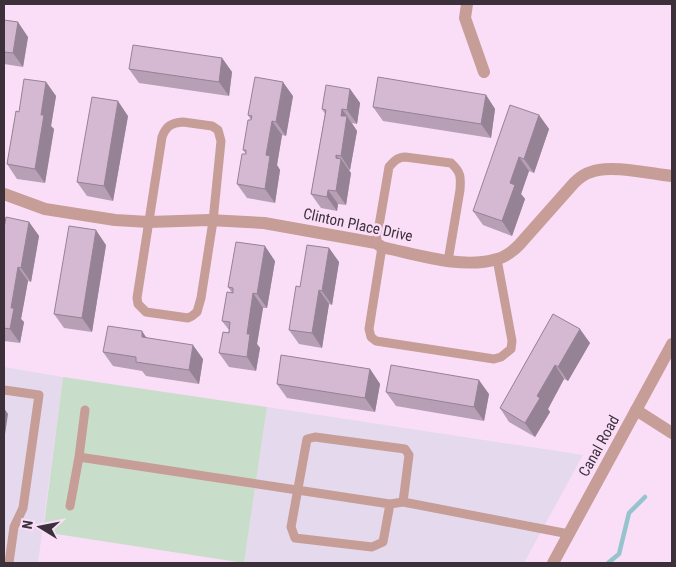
<svg xmlns="http://www.w3.org/2000/svg" width="676" height="567" viewBox="0 0 676 567" font-family="'Roboto Condensed',sans-serif">
  <rect width="100%" height="100%" fill="#fadef8"/>
  <path fill="#e5d9ed" d="M4 367 63 377 38 563H4Z
    M267 407 583 455 524 563H244Z"/>
  <path fill="#c9ddcb" d="M63 377 267 407 244 563 43 532Z"/>
  <g fill="none" stroke-linecap="round" stroke-linejoin="round">
    <path stroke="#96c4cd" stroke-width="4.5" d="M608 563 619 554 629 513 645 497"/>
    <path stroke="#c69d97" stroke-width="9" d="M183 122 212 126 218 130 221 141 213 221 201 298 197 312 192 316 188 318 146 312 138 304 137 298 162 137C166 126 171 123 183 122Z
      M376 243 389 167C394 161 398 157 405 157L451 163C461 172 461 177 460 190L448 261
      M382 247 369 329 371 337 376 341 494 359 501 357 511 349 512 341 497 259
      M4 390 39 395 23 508 14 527 9 563
      M79 457 390 504
      M403 502 409 455 405 449 315 437 307 439 291 527 295 538 372 547 383 542 390 504 403 502 569 534
      M70 506 79 457 85 410"/>
    <path stroke="#c69d97" stroke-width="12" d="M467 4 465 18 484 72
      M4 194 45 209 115 220 149 222 209 220 264 223 376 243 382 247 390 249C422 256 464 269 497 259 505 257 513 251 519 245L574 183C579 178 584 174 591 172 609 164 652 174 672 176
      M636 410 672 433"/>
    <path stroke="#c69d97" stroke-width="12" d="M553 563 672 344"/>
  </g>
  <path fill="#b79fb5" d="M4 20 28 37 23 67 4 64Z
    M222 58 232 72 229 96 139 83 129 69Z
    M46 82 56 96 51 126 54 129 45 183 17 179 7 164Z
    M350 89 360 103 357 124 352 123 357 131 350 170H349L351 173 346 205 338 204 337 211 321 208 311 194 325 114 322 109Z
    M486 95 495 109 491 138 383 121 373 107Z
    M293 96 286 136 282 135 277 165 280 170 275 203 247 198 237 184 246 154 243 150 251 120 248 115Z
    M539 115 549 129 534 173 529 171 521 194 525 199 512 236 483 225 473 211Z
    M128 116 113 201 87 196 77 182Z
    M29 222 39 236 31 282 28 281 21 319 24 322 20 343 4 341V228Z
    M106 245 92 332 64 328 54 314Z
    M329 248 339 262 332 305 329 304 322 348 299 344 289 330 300 287Z
    M275 261 267 308H263L257 344 260 348 256 371 229 367 219 353 229 330 222 321 232 293 228 287Z
    M553 314 590 343 568 381 564 379 548 409 550 412 535 437 509 422 500 408Z
    M146 337 203 359 199 384 146 376 142 371 113 366 103 352Z
    M370 369 380 384 375 412 287 398 277 384Z
    M386 392 489 394 484 421 396 406Z"/>
  <path fill="#958294" d="M18 22 28 37 23 67 13 53Z
    M222 58 232 72 229 96 219 82Z
    M46 82 56 96 51 126 54 129 45 183 35 169 41 115Z
    M283 82 293 96 286 136 276 122Z
    M350 89 360 103 357 124 347 110Z
    M486 95 495 109 491 138 481 124Z
    M118 101 128 116 113 201 104 186Z
    M342 109 357 131 350 170 341 156V116Z
    M539 115 549 129 534 173 524 159Z
    M272 121 282 135 277 165 280 170 275 203 265 189 266 155Z
    M336 155 341 162V159L351 173 346 205 336 191Z
    M519 157 529 171 521 194 525 199 512 236 502 221 510 183Z
    M328 190 338 204 337 211 327 197Z
    M29 222 39 236 31 282 21 268Z
    M96 230 106 245 92 332 82 318Z
    M265 246 275 261 267 308 257 294Z
    M329 248 339 262 332 305 322 291Z
    M18 267 28 281 21 319 24 322 20 343 10 329 11 308Z
    M319 290 329 304 322 348 312 333Z
    M253 293 263 308 257 344 260 348 256 371 247 357V334Z
    M580 329 590 343 568 381 558 367Z
    M142 331 152 346 142 337Z
    M193 345 203 359 199 384 189 370Z
    M555 365 564 379 548 409 550 412 535 437 525 423 537 396Z
    M370 369 380 384 375 412 365 398Z
    M479 380 489 394 484 421 474 407Z
    M4 408 8 414 4 441Z"/>
  <path fill="#d5b9d3" stroke="#958294" d="M4 20 18 22 13 53 4 52Z
    M133 45 222 58 219 82 129 69Z
    M255 77 283 82 276 122 272 121 266 155 270 156 265 189 237 184 242 154H246V150H243L248 120H251L252 116 248 115Z
    M378 77 486 95 481 124 373 107Z
    M24 79 46 82 41 115H44L35 169 7 164 16 111 19 112Z
    M326 85 350 89 347 110 342 109 341 116H347L341 156 336 155V158L341 159 336 191 328 190 327 197 311 194 326 110 322 109Z
    M92 97 118 101 104 186 77 182Z
    M510 105 539 115 524 159 519 157 510 183 515 185 502 221 473 211Z
    M6 217 29 222 21 268 18 267 11 308H14L10 329 4 328V228Z
    M69 226 96 230 82 318 54 314Z
    M236 242 265 246 257 294 253 293 247 334H250L247 357 219 353 223 332 229 333 230 322 222 321 227 292 233 293V288L228 287Z
    M307 245 329 248 322 291 319 290 312 333 289 330 296 286 300 287Z
    M553 314 580 329 558 367 555 365 537 396 540 398 525 423 500 408Z
    M108 326 142 331V337L193 345 189 370 136 362V357L103 352Z
    M281 355 370 369 365 398 277 384Z
    M391 365 479 380 474 407 386 392Z"/>
  <g text-anchor="middle" stroke-width="5" stroke-linejoin="round" paint-order="stroke">
    <g font-size="15" fill="#3c313b" stroke="#fadef8">
      <text transform="translate(358 225) rotate(12)" y="5">Clinton Place Drive</text>
      <text transform="translate(599 446) rotate(-61)" y="5">Canal Road</text>
    </g>
  </g>
  <rect width="676" height="567" fill="none" stroke="#3c313b" stroke-width="10"/>
  <g transform="translate(40 527) rotate(280)" stroke="#fadef8" stroke-width="4" paint-order="stroke">
  <path d="M0-4L9 19L0 12L-9 19Z" fill="#3c313b"/>
  <text y="-8" font-size="14" font-weight="bold" text-anchor="middle" fill="#3c313b">N</text>
  </g>
</svg>
